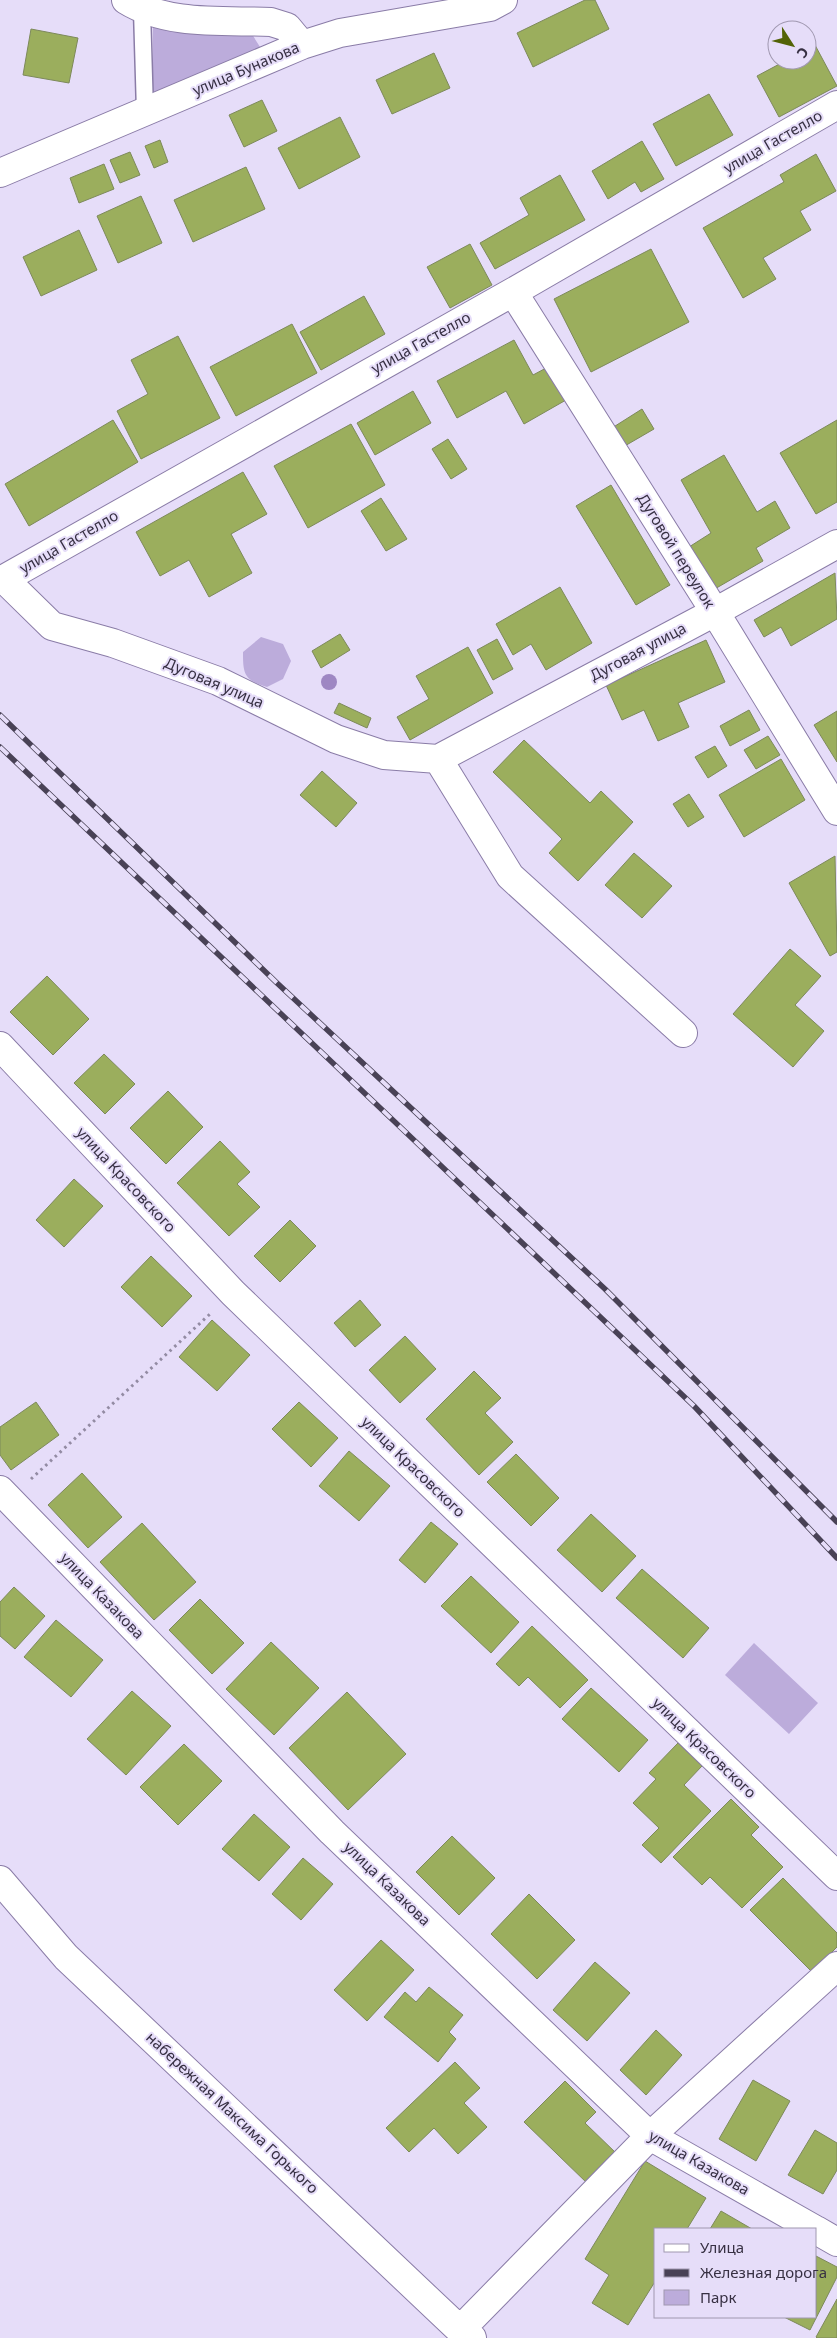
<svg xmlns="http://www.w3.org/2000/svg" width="837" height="2338" viewBox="0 0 837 2338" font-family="'Noto Sans',sans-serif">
  <rect width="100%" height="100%" fill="#e6ddf9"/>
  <path fill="#bcacdb" d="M153 24 250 31 260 47 153 99Z
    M261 637 283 644 291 661 283 679 267 687C244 680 243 674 243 652Z
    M754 1643 818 1703 789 1734 725 1675Z"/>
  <path fill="#9bae5d" stroke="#7d895b" d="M585 0H595L609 29 533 67 517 33Z
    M31 29 78 38 69 83 23 75Z
    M815 45 837 86 779 117 757 76 787 60H807V49Z
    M434 53 450 88 392 114 376 80Z
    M709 94 733 135 676 166 653 124Z
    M262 100 277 131 244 147 229 115Z
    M340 117 360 157 299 189 278 148Z
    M160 140 168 162 154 168 145 146Z
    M642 141 664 179 641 192 635 182 608 199 592 171Z
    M130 152 140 175 120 183 110 160Z
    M816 154 836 191 800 211 811 230 763 258 776 279 743 298 703 228 784 182 780 175Z
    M104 164 114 189 79 203 70 178Z
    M246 167 265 209 193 242 174 200Z
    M560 175 585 220 495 269 480 243 529 215 520 198Z
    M141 196 162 243 118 263 97 216Z
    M79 230 97 270 41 296 23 257Z
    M470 244 492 285 450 308 427 267Z
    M651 249 689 322 591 372 554 299Z
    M364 296 385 334 321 370 300 332Z
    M292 324 317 373 236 416 210 367Z
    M178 336 220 418 141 459 117 411 148 394 131 360Z
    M514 340 533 375 548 367 566 400 524 424 506 391 457 418 437 381Z
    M413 391 431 423 375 455 357 423Z
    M642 409 654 429 623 447 612 428Z
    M113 420 138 462 29 526 5 484Z
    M837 420V502L816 514 780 453Z
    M351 424 385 485 308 528 274 466Z
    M448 439 467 469 451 479 432 449Z
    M724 455 757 512 775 501 790 528 756 548 763 561 713 590 689 547 711 533 681 480Z
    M243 472 267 514 231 534 252 573 209 597 189 560 160 576 136 532Z
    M611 485 670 585 636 605 576 506Z
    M381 498 407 539 386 551 361 511Z
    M835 573 837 619 791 646 781 627 764 637 754 620Z
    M560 587 592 643 546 670 531 644 513 655 496 624Z
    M340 634 350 650 321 668 312 651Z
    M497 639 513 669 493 680 477 650Z
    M706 640 725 682 678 703 689 727 658 741 644 710 622 720 606 685Z
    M468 647 493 693 410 740 397 717 429 699 416 676Z
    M339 703 371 718 367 728 334 713Z
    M749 710 760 730 730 746 720 726Z
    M837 711V762L814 725Z
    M768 736 780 755 756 769 744 750Z
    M524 740 590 803 601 791 633 822 578 881 549 853 562 839 493 772Z
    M715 746 727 766 708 778 695 757Z
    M781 759 805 800 744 837 719 795Z
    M322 771 357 803 336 827 300 795Z
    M689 794 704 817 688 827 673 804Z
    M634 853 672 886 642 918 605 885Z
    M835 856 837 952 830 956 789 883Z
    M790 949 821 976 795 1005 824 1031 793 1067 733 1014Z
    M47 976 89 1019 53 1055 10 1012Z
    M104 1054 135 1084 105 1114 74 1083Z
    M168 1091 203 1127 166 1164 130 1128Z
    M220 1141 250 1172 237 1184 260 1207 229 1236 177 1183Z
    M74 1179 103 1206 64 1247 36 1220Z
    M290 1220 316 1246 280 1282 254 1256Z
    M151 1256 192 1296 162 1327 121 1287Z
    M360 1300 381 1325 355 1347 334 1323Z
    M212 1320 250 1355 217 1391 179 1357Z
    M405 1336 436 1369 400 1403 369 1370Z
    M474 1371 501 1398 485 1413 513 1442 479 1475 426 1419Z
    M36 1402 59 1435 11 1470 0 1455V1427Z
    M299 1402 338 1438 311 1467 272 1429Z
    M349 1451 390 1486 359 1521 319 1486Z
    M516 1454 559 1498 531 1526 487 1482Z
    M82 1473 122 1517 88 1548 48 1505Z
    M591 1514 636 1556 602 1592 557 1550Z
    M431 1522 458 1544 425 1583 399 1560Z
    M142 1523 196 1582 154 1620 100 1562Z
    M642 1569 709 1628 683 1658 616 1598Z
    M471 1576 519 1622 491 1653 441 1606Z
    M14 1587 45 1616 15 1649 0 1636V1602Z
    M200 1599 244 1643 212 1674 169 1630Z
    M56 1620 103 1660 71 1697 24 1657Z
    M532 1626 588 1680 560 1708 528 1677 519 1686 496 1664Z
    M271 1642 319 1688 274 1735 226 1689Z
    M591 1688 648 1740 619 1772 562 1719Z
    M132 1691 171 1726 126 1775 87 1739Z
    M347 1692 406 1754 348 1810 289 1748Z
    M678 1743 702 1766 684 1785 711 1811 661 1863 642 1845 659 1828 633 1803 656 1779 649 1773Z
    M184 1744 222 1781 178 1825 140 1787Z
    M731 1799 759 1827 751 1835 783 1867 742 1908 710 1877 702 1885 673 1857Z
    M254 1814 290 1847 259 1881 222 1849Z
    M452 1836 495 1878 459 1915 416 1872Z
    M303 1858 333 1884 301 1920 272 1894Z
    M783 1878 837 1933V1947L812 1972 750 1910Z
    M529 1894 575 1940 537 1979 491 1934Z
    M381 1940 414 1970 367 2021 334 1990Z
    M595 1962 630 1993 587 2041 553 2010Z
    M429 1987 463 2015 449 2032 456 2039 438 2062 384 2017 405 1992 416 2002Z
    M656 2030 682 2055 646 2095 620 2070Z
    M455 2062 480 2088 464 2103 487 2127 458 2154 434 2128 409 2152 386 2128Z
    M753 2080 790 2101 756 2161 719 2139Z
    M565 2081 596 2112 585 2123 617 2154 588 2184 524 2122Z
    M815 2130 837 2143V2170L823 2194 788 2175Z
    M645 2161 706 2198 687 2229H656V2280L628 2325 592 2303 609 2275 585 2259Z
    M721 2211 752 2229H710Z
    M816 2256 837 2267V2277L810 2330 784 2317H816Z
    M837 2299V2338H817L816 2337Z"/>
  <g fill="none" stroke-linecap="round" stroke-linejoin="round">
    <defs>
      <path id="lane" d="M142 10 145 112"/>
      <path id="street" d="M126 0C168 26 223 20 271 22L287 27 302 45
        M837 105 513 292 4 579 52 626 113 643 218 681 336 739 384 755 438 759 715 612 837 544
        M0 173 302 45 340 33 490 7 503 0
        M513 292 715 612 837 811
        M438 759 510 876 683 1033
        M0 1046 233 1293 837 1876
        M0 1490 332 1832 650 2136 814 2229
        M0 1880 66 1957 460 2330 472 2338
        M816 2230 837 2242
        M460 2330 650 2136 837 1966"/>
    </defs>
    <use href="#lane" stroke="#8a7ca7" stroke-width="19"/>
    <use href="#street" stroke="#8a7ca7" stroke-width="30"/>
    <path stroke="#938ba3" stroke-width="3" stroke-dasharray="2.5 4" stroke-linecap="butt" d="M31 1479 210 1314"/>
    <use href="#lane" stroke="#fff" stroke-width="16"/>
    <use href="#street" stroke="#fff" stroke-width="28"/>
    <defs>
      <path id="rail" d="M0 715 277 983 605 1289 837 1522
        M0 747 694 1406 837 1558"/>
    </defs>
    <use href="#rail" stroke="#494256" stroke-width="5.5"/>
    <use href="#rail" stroke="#e6ddf9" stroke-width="4" stroke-dasharray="11" stroke-linecap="butt"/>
  </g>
  <circle fill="#9e87c3" cx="329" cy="682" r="8"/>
  <g text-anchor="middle" stroke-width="4" stroke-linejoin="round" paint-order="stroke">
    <g font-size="15" fill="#373043" stroke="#e6ddf9">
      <text transform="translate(246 69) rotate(-23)" y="5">улица Бунакова</text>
      <text transform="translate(773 142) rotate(-30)" y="5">улица Гастелло</text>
      <text transform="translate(421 343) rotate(-29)" y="5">улица Гастелло</text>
      <text transform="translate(69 542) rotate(-30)" y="5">улица Гастелло</text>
      <text transform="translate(676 551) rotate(58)" y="5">Дуговой переулок</text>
      <text transform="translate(638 652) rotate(-28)" y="5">Дуговая улица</text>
      <text transform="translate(214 683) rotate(23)" y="5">Дуговая улица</text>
      <text transform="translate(126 1180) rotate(47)" y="5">улица Красовского</text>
      <text transform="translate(413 1467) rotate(44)" y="5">улица Красовского</text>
      <text transform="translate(102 1596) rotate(46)" y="5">улица Казакова</text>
      <text transform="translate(704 1748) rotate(44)" y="5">улица Красовского</text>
      <text transform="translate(387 1884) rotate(44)" y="5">улица Казакова</text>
      <text transform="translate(232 2113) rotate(43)" y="5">набережная Максима Горького</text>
      <text transform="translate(699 2163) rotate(30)" y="5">улица Казакова</text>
    </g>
  </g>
  <rect x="654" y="2228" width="162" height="90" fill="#e6ddf9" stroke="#a098b0"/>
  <rect x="664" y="2244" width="25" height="8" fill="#ffffff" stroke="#a098b0"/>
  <text x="700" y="2253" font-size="15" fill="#373043">Улица</text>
  <rect x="664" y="2269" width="25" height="8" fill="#494256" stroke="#a098b0"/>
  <text x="700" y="2278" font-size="15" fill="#373043">Железная дорога</text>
  <rect x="664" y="2290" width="25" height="15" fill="#bcacdb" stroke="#a098b0"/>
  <text x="700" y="2303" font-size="15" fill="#373043">Парк</text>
  <g transform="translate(792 45) rotate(126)"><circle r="24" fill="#e6ddf9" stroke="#a098b0"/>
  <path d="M0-4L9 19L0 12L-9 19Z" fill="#536307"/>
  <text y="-8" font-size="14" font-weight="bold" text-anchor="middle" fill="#373043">С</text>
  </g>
</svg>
